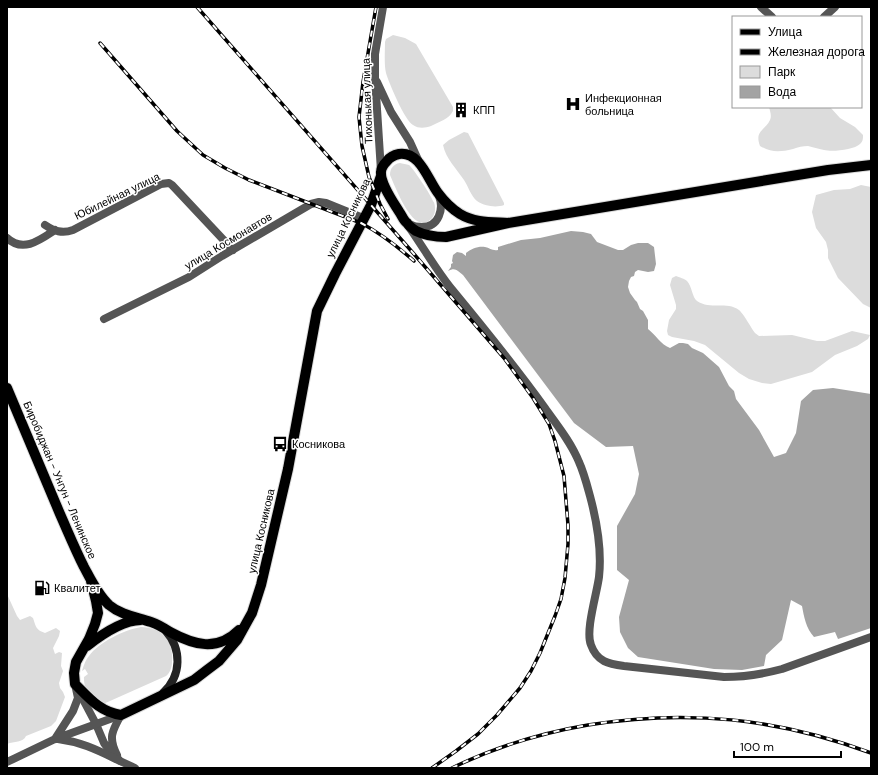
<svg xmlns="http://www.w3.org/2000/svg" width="878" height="775" viewBox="0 0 878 775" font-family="'DM Sans',sans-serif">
  <rect width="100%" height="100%" fill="#fff"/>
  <path fill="#dcdcdc" d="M393 35 405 38 416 44 453 107V111C449 119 439 122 431 126 425 128 419 129 413 125 405 121 389 83 386 73 384 65 385 51 385 42L386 39Z
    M769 107H830L840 118 855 127 863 135C863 139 863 141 860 144 854 150 832 152 824 150 818 149 813 147 808 146 803 146 798 147 793 149 780 152 772 153 760 146 754 130 766 130 770 120 772 116 770 111 769 107Z
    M464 132 468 133 504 203V205C496 208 484 206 477 201 471 196 468 186 464 180 456 168 446 159 443 145L449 140Z
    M400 163C402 164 407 164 409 165 413 168 431 195 433 201 435 203 435 207 435 210 435 214 432 220 427 222 411 230 395 186 390 175 390 169 393 164 400 163Z
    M861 185 871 187V308L863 304 838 278 828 258V250L826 242 816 228 812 212 816 195 834 190 850 189Z
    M676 276C679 277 685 279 687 281 692 286 692 297 697 301 710 310 727 301 739 310 743 313 752 329 755 333L759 336 792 335 817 341H825L852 331 870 335 868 339 857 346 835 355 812 372 771 384 762 383 749 379 739 373 705 345 694 341 672 337 668 335 667 331 669 320 676 309V305L670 285 672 278Z
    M7 594 17 616 20 620 30 616 33 618C36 627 36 630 45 633L56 628 60 631 59 636 53 648 55 654 59 652 62 653 61 666 63 671 59 683 60 688 63 692 65 697 56 721 51 726 26 736C23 743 14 741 7 744Z
    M141 627C162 628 174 640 172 662 172 667 170 673 166 676L101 705C92 697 83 690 84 677L88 674 85 669 82 671C84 665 85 661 89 656 99 642 124 630 141 627Z"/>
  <path fill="#a3a3a3" d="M571 231 583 232 591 234 597 242 618 250H623L631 245 638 243H648L654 247 656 264 654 271 648 272 638 270 635 272 634 276 631 277 629 281 628 287 630 293 635 300 637 302 640 309 643 311 648 320V329C656 335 660 344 670 348L679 343H683L688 344 692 348 703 353 719 367 729 386 734 391 736 399 759 430 774 457 786 453 796 433 801 401 813 390 833 388 871 394V628L838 639 835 632 814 637C806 628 804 617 802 606L791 600 782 640 766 655 764 666 742 670 714 669 638 657 628 648 620 632 619 617 629 580 617 570V526L635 494 639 474 633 446 606 447 574 423 463 275C457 271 456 267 448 271L451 267V264L453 263 452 261 453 255 457 252 462 253 466 256V253C471 249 478 246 485 247 490 248 492 251 498 250V247L521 240 540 238Z"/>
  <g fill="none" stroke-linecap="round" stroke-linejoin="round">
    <defs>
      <path id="primary" d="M508 223C491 222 475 223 460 214 452 209 444 201 438 193 428 180 420 151 399 154 394 155 390 157 387 161 384 164 381 168 381 172 380 184 394 203 400 213 402 216 404 221 407 223 409 226 413 229 416 231 426 236 435 237 446 237L508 223 828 170 871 165
        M7 388C25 430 42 472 60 514 68 532 75 549 84 567 91 580 98 595 109 605 121 615 136 617 151 622 157 624 164 628 170 632 194 645 217 652 239 630
        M91 581 96 601 98 613 95 624 89 639 76 662 74 673 75 684C89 698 100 712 121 715L194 680 207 670 219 661 237 640 252 613 261 585 288 469 317 311 335 274 371 205 381 176
        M87 646C101 635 123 620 141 620"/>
    </defs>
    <use href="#primary" stroke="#dbdbdb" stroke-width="12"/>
    <path stroke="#555" stroke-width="8" d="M761 7 772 17
      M824 17 835 7
      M45 225C54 231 62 234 73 230L161 184 169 183 172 185 233 250
      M409 227C423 247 435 268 450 287 483 327 515 366 545 408 557 425 571 442 579 462 584 473 587 485 590 496 597 522 602 550 599 577 597 593 585 631 591 645 597 662 609 664 624 666L724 677C744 677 763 674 782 669L871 637
      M7 238C23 253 40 240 55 230
      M104 319 189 277 222 256 311 204 319 202 326 203 363 218
      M78 690 96 724 104 743 107 747 120 761 135 768
      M117 755C108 738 112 731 121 715"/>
    <path stroke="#555" stroke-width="8" d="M377 82 391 112 410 142 419 162
      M381 171 375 78V54L383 7
      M409 224C413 226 418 227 422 227 439 227 444 209 439 196
      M55 739 73 711 78 698 75 684
      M58 739C82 742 99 751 120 761
      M7 762 55 739 121 715"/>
    <path stroke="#222" stroke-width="8" d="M163 693C182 675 182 649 165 630"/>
    <use href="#primary" stroke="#000" stroke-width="10"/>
    <defs>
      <path id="rail" d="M197 7 414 254 504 358 533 398 549 424 555 441 564 476 568 525V544L565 578 561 599 555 616 540 653 531 671 520 688 497 715 478 734 456 751 432 768
        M376 7 363 82 359 117 362 146 369 177 380 204 388 219
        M100 43 177 131 203 155 225 168 249 180 361 223C380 233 397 246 414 261
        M452 768C495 747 541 733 588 725 687 709 777 718 871 753"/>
    </defs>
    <use href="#rail" stroke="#000" stroke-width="3.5"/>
    <use href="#rail" stroke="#fff" stroke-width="2" stroke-dasharray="6" stroke-linecap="butt"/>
  </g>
  <defs>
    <symbol id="hospital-bare" viewBox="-9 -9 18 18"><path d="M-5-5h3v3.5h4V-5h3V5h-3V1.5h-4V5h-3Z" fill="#000" stroke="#fff" stroke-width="2.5" paint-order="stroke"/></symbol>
    <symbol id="building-bare" viewBox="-9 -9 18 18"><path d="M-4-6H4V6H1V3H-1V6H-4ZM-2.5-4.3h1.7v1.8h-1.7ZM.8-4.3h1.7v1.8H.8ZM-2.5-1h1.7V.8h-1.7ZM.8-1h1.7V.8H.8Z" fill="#000" stroke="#fff" stroke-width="2.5" paint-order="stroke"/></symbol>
    <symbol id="bus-bare" viewBox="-9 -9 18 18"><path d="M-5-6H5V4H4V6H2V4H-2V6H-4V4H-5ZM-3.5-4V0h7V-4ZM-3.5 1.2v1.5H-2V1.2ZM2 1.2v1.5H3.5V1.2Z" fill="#000" stroke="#fff" stroke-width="2.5" paint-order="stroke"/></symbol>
    <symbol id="fuel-bare" viewBox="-9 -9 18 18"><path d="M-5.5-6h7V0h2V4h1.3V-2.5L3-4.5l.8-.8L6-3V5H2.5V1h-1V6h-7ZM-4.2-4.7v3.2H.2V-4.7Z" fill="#000" stroke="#fff" stroke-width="2.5" paint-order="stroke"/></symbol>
  </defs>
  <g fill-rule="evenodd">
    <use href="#hospital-bare" x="562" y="93" width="22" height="22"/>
    <use href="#building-bare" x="450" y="99" width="22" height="22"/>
    <use href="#bus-bare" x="269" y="433" width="22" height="22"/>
    <use href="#fuel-bare" x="31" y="577" width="22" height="22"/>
  </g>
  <g text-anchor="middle" stroke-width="3" stroke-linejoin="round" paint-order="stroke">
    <g font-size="11" fill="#000" stroke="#fff" text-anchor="start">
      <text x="585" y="102">Инфекционная<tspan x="585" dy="13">больница</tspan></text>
      <text x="473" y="114">КПП</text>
      <text x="292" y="448">Косникова</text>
      <text x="54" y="592">Квалитет</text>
    </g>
    <g font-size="11" fill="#000" stroke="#fff">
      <text transform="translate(367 101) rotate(-92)" y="4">Тихонькая улица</text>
      <text transform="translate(117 196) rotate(-26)" y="4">Юбилейная улица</text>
      <text transform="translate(348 218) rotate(-64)" y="4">улица Косникова</text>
      <text transform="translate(228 241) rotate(-31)" y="4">улица Космонавтов</text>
      <text transform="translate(60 480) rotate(67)" y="4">Биробиджан - Унгун - Ленинское</text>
      <text transform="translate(261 531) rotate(-77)" y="4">улица Косникова</text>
    </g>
  </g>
  <rect width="878" height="775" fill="none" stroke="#000000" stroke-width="16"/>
  <rect x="732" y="16" width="130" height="92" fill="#ffffff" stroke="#999999"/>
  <rect x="740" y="29" width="20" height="6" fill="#000000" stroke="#999999"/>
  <text x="768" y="36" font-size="12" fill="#000000">Улица</text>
  <rect x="740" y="49" width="20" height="6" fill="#000000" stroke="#999999"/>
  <text x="768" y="56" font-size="12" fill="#000000">Железная дорога</text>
  <rect x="740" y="66" width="20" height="12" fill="#dcdcdc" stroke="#999999"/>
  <text x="768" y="76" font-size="12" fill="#000000">Парк</text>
  <rect x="740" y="86" width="20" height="12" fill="#a3a3a3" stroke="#999999"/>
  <text x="768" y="96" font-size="12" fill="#000000">Вода</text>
  <path d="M734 751v6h107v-6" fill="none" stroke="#000000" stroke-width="2"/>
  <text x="740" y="751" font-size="12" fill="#000000" stroke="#ffffff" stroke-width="3" paint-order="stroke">100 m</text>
</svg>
